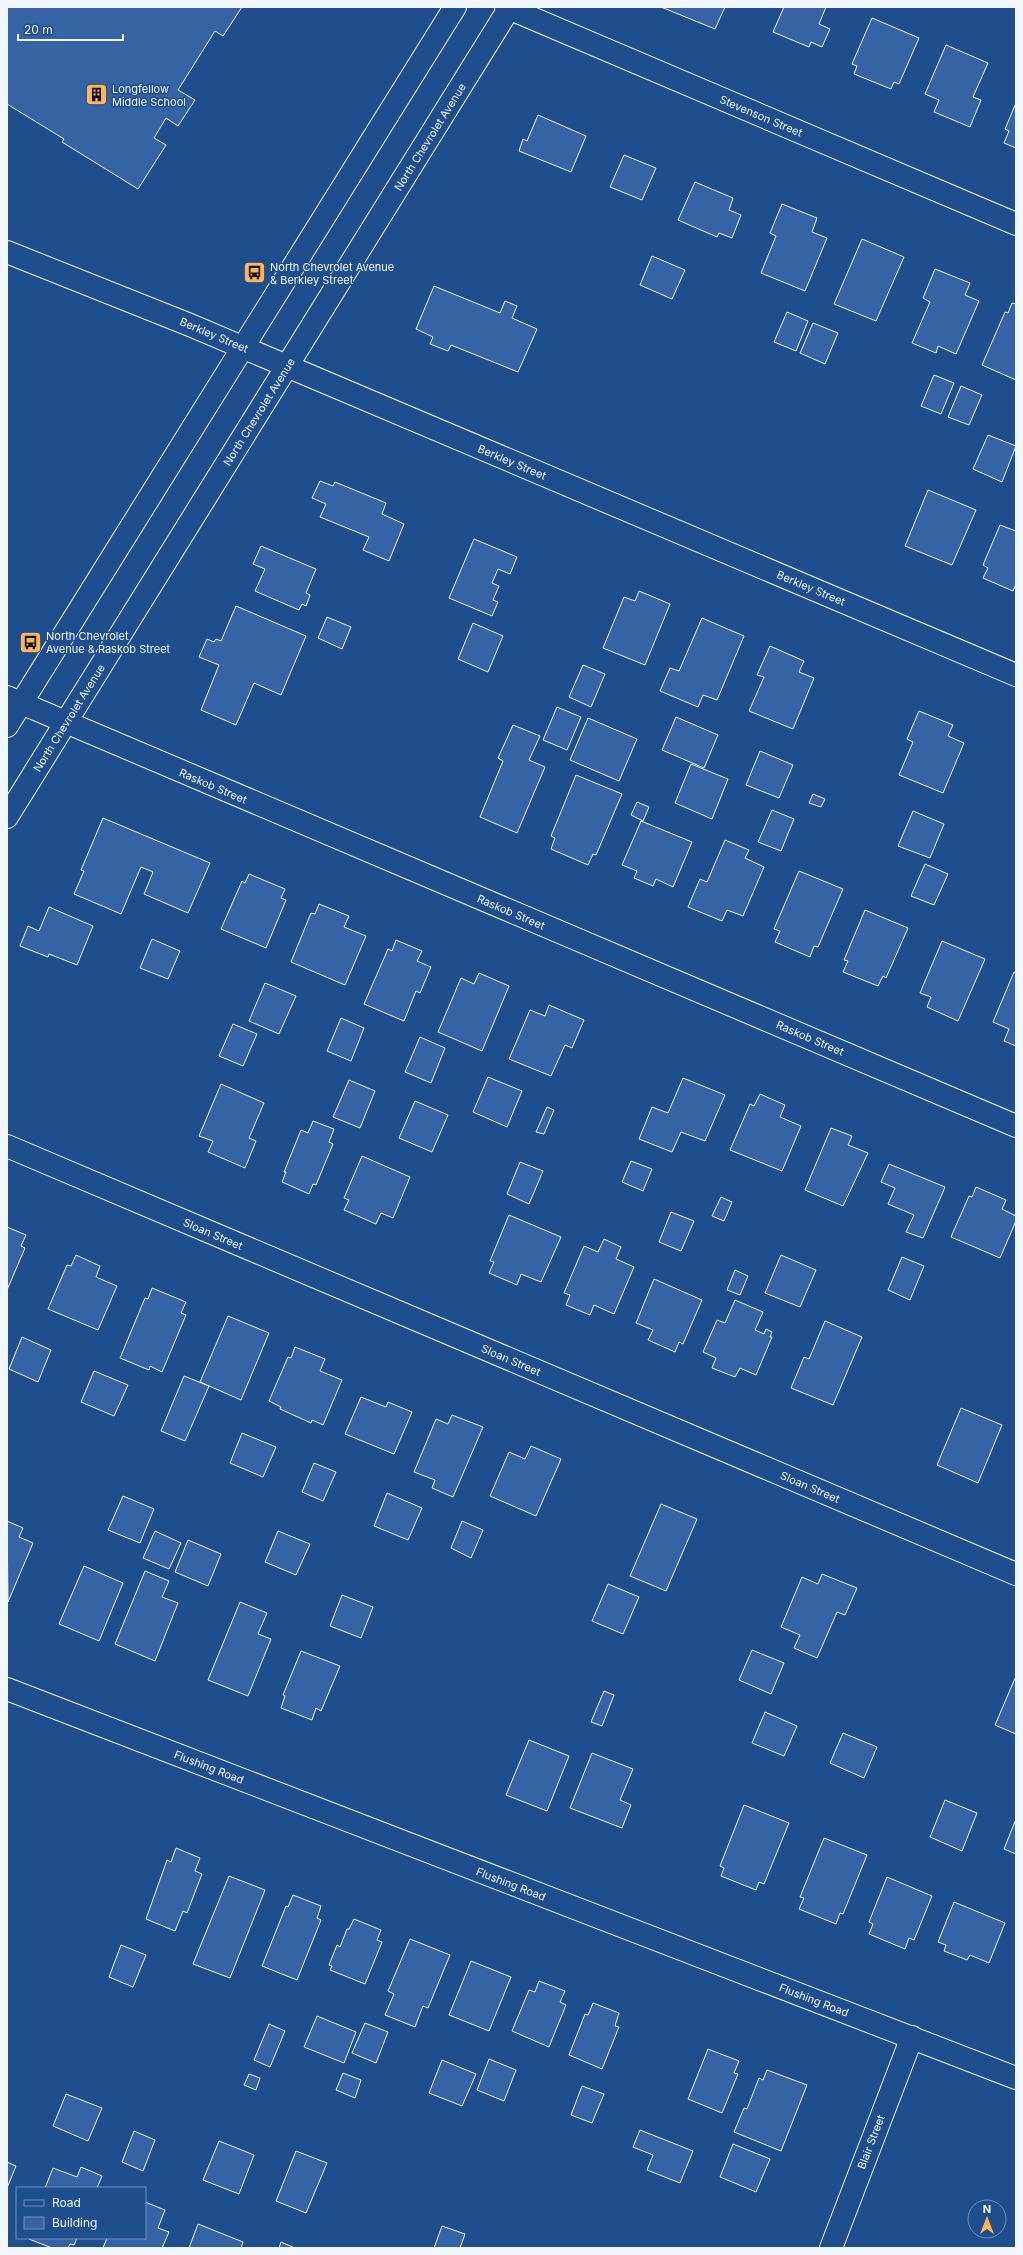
<svg xmlns="http://www.w3.org/2000/svg" width="1023" height="2255" viewBox="0 0 1023 2255" font-family="Inter,sans-serif">
  <rect width="100%" height="100%" fill="#1f4e8c"/>
  <path fill="#3563a3" stroke="#f2f6ff" d="M7 7H242L223 36 215 31 178 90 195 100 178 126 166 118 154 138 166 145 138 189 62 142 64 139 7 104Z
    M661 7H725L715 29Z
    M784 7H826L819 24 830 29 822 47 811 42 809 47 773 32Z
    M872 18 919 38 899 84 894 82 891 89 854 74 857 66 852 64Z
    M946 45 988 63 973 97 981 100 970 127 934 112 939 100 925 94Z
    M1016 103V148L1004 143 1009 131 1005 129Z
    M538 115 586 136 571 172 519 151 523 139 527 141Z
    M624 155 656 168 642 200 610 187Z
    M695 182 733 198 729 210 741 215 732 238 719 233 717 237 678 220Z
    M782 204 817 218 812 232 827 238 805 291 761 273 776 236 770 233Z
    M862 239 904 257 876 321 834 304Z
    M652 256 685 270 672 299 640 285Z
    M935 269 970 283 965 295 979 301 956 354 938 346 936 353 912 343 930 302 923 298Z
    M434 286 500 313 505 301 517 306 512 318 537 329 518 372 451 345 448 351 430 344 433 337 416 329Z
    M1012 303 1016 304V380L982 365 1005 312 1008 313Z
    M787 312 808 321 796 351 774 342Z
    M813 323 838 333 825 364 800 353Z
    M934 375 954 383 941 414 921 406Z
    M961 386 982 395 969 425 948 417Z
    M988 435 1016 446 1002 482 973 469Z
    M320 481 333 486 335 482 386 503 382 514 404 524 389 561 363 550 369 537 320 517 326 504 312 498Z
    M928 490 976 510 952 565 905 546Z
    M1000 525 1016 531V584L1013 591 983 578 988 568 983 565Z
    M474 539 517 557 510 574 498 569 492 583 499 586 493 600 498 602 492 616 449 598Z
    M261 546 316 569 306 593 310 595 306 606 302 604 299 610 255 591 265 569 253 564Z
    M639 591 670 604 645 665 603 648 624 597 635 601Z
    M236 606 306 636 281 695 254 683 236 725 201 710 219 665 199 657 207 639 214 642 216 639 221 641Z
    M327 617 351 627 342 649 318 638Z
    M702 618 744 636 717 700 703 695 698 707 660 691 670 668 679 671Z
    M473 623 503 636 488 672 458 659Z
    M770 646 804 661 799 672 814 678 793 729 749 711 764 677 757 675Z
    M583 665 605 674 591 707 569 697Z
    M557 707 581 717 567 750 543 740Z
    M919 711 953 725 948 736 964 743 943 793 899 775 913 742 907 739Z
    M676 717 718 735 704 768 662 750Z
    M588 718 637 739 619 781 570 760Z
    M513 725 540 736 529 760 545 767 517 833 480 817 503 761 498 758Z
    M760 751 793 765 779 798 746 785Z
    M691 764 728 779 712 819 675 803Z
    M576 775 622 794 596 855 593 854 588 865 551 849 555 838 551 836Z
    M813 794 825 799 821 807 809 803Z
    M637 802 649 807 643 821 631 815Z
    M772 810 794 819 781 851 758 842Z
    M913 811 944 824 930 858 898 846Z
    M103 818 210 863 188 913 144 894 153 872 141 867 121 914 74 894 84 871 81 870Z
    M641 821 692 842 673 887 656 879 653 886 634 878 637 871 622 865Z
    M725 840 749 850 745 858 764 867 743 916 727 910 722 921 688 907 700 879 707 882Z
    M925 864 948 874 934 905 911 896Z
    M799 871 843 889 818 947 814 946 810 957 775 942 780 931 774 929Z
    M249 874 285 889 281 898 286 900 266 948 221 929 242 881 245 883Z
    M319 904 349 916 344 927 366 936 345 985 291 962 311 913 315 914Z
    M49 907 93 926 77 965 49 954 48 957 20 946 28 926 39 931Z
    M865 910 908 928 886 978 883 976 878 986 843 972 848 961 844 960Z
    M152 939 180 951 168 979 140 968Z
    M396 940 422 951 417 961 431 967 420 993 416 991 404 1021 364 1004 388 949 392 951Z
    M942 941 985 959 958 1021 927 1007 931 997 920 993Z
    M1014 972 1016 973V1046L1004 1041 1009 1029 993 1022Z
    M479 973 509 986 482 1051 438 1032 461 978 474 984Z
    M265 983 296 996 279 1034 249 1021Z
    M549 1005 584 1020 572 1048 565 1045 551 1076 509 1059 530 1010 545 1016Z
    M341 1018 364 1028 351 1061 327 1051Z
    M233 1024 257 1034 243 1066 219 1056Z
    M420 1037 445 1048 431 1083 405 1072Z
    M488 1077 522 1091 507 1127 473 1112Z
    M683 1078 725 1095 705 1141 681 1132 672 1152 639 1139 652 1107 668 1113Z
    M349 1080 375 1091 360 1128 333 1117Z
    M221 1084 264 1103 249 1138 256 1141 245 1168 208 1152 213 1141 199 1136Z
    M760 1094 785 1105 780 1117 801 1126 782 1171 730 1150 750 1104 754 1106Z
    M415 1101 448 1115 432 1152 399 1138Z
    M547 1107 554 1110 544 1134 536 1132Z
    M313 1121 334 1129 329 1142 333 1144 316 1185 313 1184 309 1194 282 1182 286 1172H284L301 1130 308 1133Z
    M831 1128 852 1136 848 1145 868 1153 843 1206 805 1190Z
    M362 1156 410 1177 393 1218 381 1213 376 1224 344 1210 349 1200 344 1198Z
    M631 1161 652 1169 643 1191 622 1182Z
    M520 1162 543 1171 529 1204 507 1194Z
    M889 1164 945 1187 923 1238 906 1232 914 1215 888 1204 895 1188 881 1182Z
    M976 1187 1006 1200 1002 1209 1016 1216V1221L1000 1258 951 1237 969 1196 972 1197Z
    M721 1197 732 1202 724 1221 712 1216Z
    M671 1212 694 1221 681 1251 659 1242Z
    M509 1215 561 1237 541 1282 521 1274 517 1285 489 1273 494 1262 490 1261Z
    M7 1227 26 1235 21 1246 25 1248 7 1290Z
    M604 1239 621 1247 616 1259 634 1267 614 1314 594 1305 590 1315 566 1305 570 1295 564 1293 584 1246 598 1252Z
    M76 1255 100 1266 96 1277 117 1286 98 1330 48 1309 67 1265 71 1266Z
    M781 1255 816 1270 800 1307 765 1293Z
    M902 1257 924 1266 910 1300 888 1290Z
    M735 1270 748 1276 740 1295 727 1290Z
    M654 1279 702 1300 683 1344 679 1342 675 1352 648 1340 653 1330 636 1323Z
    M152 1288 186 1302 181 1313 186 1315 162 1372 150 1366 149 1370 120 1358 145 1298 148 1299Z
    M735 1300 763 1312 755 1330 764 1334 766 1329 772 1332 770 1337H772L756 1375 740 1368 735 1377 712 1368 716 1358 703 1352 717 1320 725 1323Z
    M228 1316 269 1333 241 1400 200 1382Z
    M825 1321 862 1337 833 1405 791 1388 804 1357 809 1359Z
    M22 1337 51 1350 38 1382 9 1369Z
    M295 1347 325 1359 320 1371 342 1380 323 1425 312 1420 311 1423 280 1409 281 1407 269 1401 288 1357 291 1358Z
    M94 1371 128 1385 114 1416 81 1402Z
    M184 1376 209 1386 185 1441 161 1431Z
    M361 1397 386 1407 388 1402 412 1412 394 1454 345 1434Z
    M961 1408 1002 1425 978 1483 937 1465Z
    M452 1415 483 1427 453 1497 432 1488 435 1480 414 1472 436 1419 448 1424Z
    M242 1433 276 1447 263 1477 230 1463Z
    M531 1446 561 1459 536 1516 490 1496 509 1452 525 1459Z
    M314 1463 336 1472 323 1501 302 1492Z
    M387 1493 422 1508 408 1540 374 1526Z
    M123 1496 154 1509 140 1543 108 1530Z
    M661 1504 697 1519 666 1591 630 1576Z
    M7 1521 23 1528 19 1537 33 1543 8 1602Z
    M462 1521 483 1530 471 1558 451 1548Z
    M155 1531 181 1543 169 1569 143 1558Z
    M278 1531 310 1544 296 1575 265 1562Z
    M188 1540 221 1554 208 1586 175 1572Z
    M84 1566 123 1583 99 1641 59 1624Z
    M145 1571 169 1581 162 1597 178 1603 155 1661 115 1644Z
    M822 1574 857 1588 845 1615 837 1612 817 1658 794 1648 800 1635 781 1627 802 1577 818 1584Z
    M608 1584 639 1597 623 1634 592 1621Z
    M342 1595 373 1607 361 1638 330 1626Z
    M240 1602 267 1613 258 1634 271 1639 248 1696 208 1680Z
    M752 1650 784 1663 771 1694 739 1680Z
    M301 1651 340 1666 321 1711 316 1708 312 1720 281 1708 285 1696 283 1695Z
    M1016 1676V1734L995 1725Z
    M604 1691 614 1695 602 1726 591 1722Z
    M765 1712 797 1726 784 1756 752 1743Z
    M843 1733 877 1747 864 1778 830 1763Z
    M529 1740 569 1756 547 1811 506 1795Z
    M592 1753 633 1769 620 1800 631 1805 622 1828 570 1808Z
    M945 1800 977 1813 962 1851 930 1837Z
    M744 1805 789 1823 764 1884 759 1882 756 1890 721 1876 724 1868 720 1866Z
    M1016 1819V1854L1004 1849Z
    M824 1838 867 1855 843 1914 840 1913 836 1924 799 1909 804 1898 800 1897Z
    M176 1848 200 1858 195 1871 202 1874 187 1913 183 1911 175 1931 146 1919 167 1860 171 1862Z
    M229 1876 265 1890 230 1978 193 1964Z
    M887 1877 932 1896 914 1940 909 1938 905 1949 869 1934 873 1924 869 1922Z
    M293 1895 321 1906 317 1918 321 1920 297 1980 262 1966 286 1906 288 1907Z
    M954 1902 1005 1923 989 1963 970 1955 967 1960 944 1951 946 1945 938 1942Z
    M354 1919 381 1930 377 1940 382 1942 365 1984 330 1970 332 1966 329 1965 337 1945 340 1947 347 1929H349Z
    M410 1939 450 1955 428 2008 423 2006 415 2027 385 2015 394 1994 388 1991Z
    M121 1945 146 1955 133 1987 109 1977Z
    M471 1961 511 1977 489 2031 449 2015Z
    M539 1981 565 1991 560 2002 566 2005 549 2047 512 2031 529 1990 535 1992Z
    M593 2003 619 2013 615 2026 619 2027 602 2069 569 2055 585 2014 588 2015Z
    M317 2016 356 2032 344 2063 304 2047Z
    M365 2023 388 2032 376 2063 352 2053Z
    M269 2024 285 2031 270 2067 254 2060Z
    M708 2049 739 2061 734 2073 738 2074 722 2113 688 2099Z
    M489 2059 516 2070 504 2101 477 2090Z
    M442 2060 476 2074 462 2106 429 2093Z
    M767 2070 807 2085 781 2151 734 2132 744 2108 747 2109 759 2078 763 2080Z
    M343 2073 361 2080 355 2098 336 2090Z
    M249 2074 260 2078 256 2090 244 2085Z
    M582 2086 604 2094 592 2123 571 2115Z
    M66 2094 102 2108 88 2141 53 2126Z
    M640 2130 693 2151 680 2183 647 2170 653 2155 633 2147Z
    M134 2131 155 2140 143 2171 122 2162Z
    M219 2141 254 2155 239 2194 203 2180Z
    M733 2144 770 2159 756 2192 720 2177Z
    M296 2151 327 2163 306 2213 276 2201Z
    M7 2162 16 2166 7 2188Z
    M81 2167 102 2176 97 2188H45L53 2168 77 2177Z
    M145 2202 165 2210 158 2228 169 2232 162 2248H103L107 2238H145Z
    M198 2224 243 2242 241 2248H189Z
    M442 2226 465 2234 460 2248H434Z
    M30 2238H77L74 2245 70 2244 68 2248H52L29 2239Z
    M281 2242 295 2248H279Z"/>
  <g fill="none" stroke-linecap="round" stroke-linejoin="round">
    <defs>
      <path id="street" d="M506 7 1016 224
        M7 252 190 325 1016 675
        M7 697 1016 1126
        M7 1146 1016 1574
        M831 2248 912 2037"/>
      <path id="secondary" d="M7 726 455 7
        M7 817 510 7
        M7 1689 1016 2078"/>
    </defs>
    <use href="#street" stroke="#f2f6ff" stroke-width="24"/>
    <use href="#secondary" stroke="#f2f6ff" stroke-width="24"/>
    <use href="#street" stroke="#1f4e8c" stroke-width="22"/>
    <use href="#secondary" stroke="#1f4e8c" stroke-width="22"/>
  </g>
  <defs>
    <symbol id="building-square" viewBox="-11 -11 22 22"><rect x="-9" y="-9" width="18" height="18" rx="4" fill="#ffb74d" stroke="#1f4e8c"/><path d="M-4-6H4V6H1V3H-1V6H-4ZM-2.5-4.3h1.7v1.8h-1.7ZM.8-4.3h1.7v1.8H.8ZM-2.5-1h1.7V.8h-1.7ZM.8-1h1.7V.8H.8Z" fill="#111"/></symbol>
    <symbol id="bus-square" viewBox="-11 -11 22 22"><rect x="-9" y="-9" width="18" height="18" rx="4" fill="#ffb74d" stroke="#1f4e8c"/><path d="M-5-6H5V4H4V6H2V4H-2V6H-4V4H-5ZM-3.5-4V0h7V-4ZM-3.5 1.2v1.5H-2V1.2ZM2 1.2v1.5H3.5V1.2Z" fill="#111"/></symbol>
  </defs>
  <g fill-rule="evenodd">
    <use href="#building-square" x="84" y="82" width="25" height="25"/>
    <use href="#bus-square" x="242" y="260" width="25" height="25"/>
    <use href="#bus-square" x="18" y="630" width="25" height="25"/>
  </g>
  <g text-anchor="middle" stroke-width="3" stroke-linejoin="round" paint-order="stroke">
    <g font-size="11" fill="#f2f6ff" stroke="#1f4e8c" text-anchor="start">
      <text x="112" y="93">Longfellow<tspan x="112" dy="13">Middle School</tspan></text>
      <text x="270" y="271">North Chevrolet Avenue<tspan x="270" dy="13">&amp; Berkley Street</tspan></text>
      <text x="46" y="640">North Chevrolet<tspan x="46" dy="13">Avenue &amp; Raskob Street</tspan></text>
    </g>
    <g font-size="11" fill="#f2f6ff" stroke="#1f4e8c">
      <text transform="translate(761 116) rotate(23)" y="4">Stevenson Street</text>
      <text transform="translate(430 137) rotate(-58)" y="4">North Chevrolet Avenue</text>
      <text transform="translate(214 335) rotate(23)" y="4">Berkley Street</text>
      <text transform="translate(259 412) rotate(-58)" y="4">North Chevrolet Avenue</text>
      <text transform="translate(512 462) rotate(23)" y="4">Berkley Street</text>
      <text transform="translate(811 588) rotate(23)" y="4">Berkley Street</text>
      <text transform="translate(69 718) rotate(-58)" y="4">North Chevrolet Avenue</text>
      <text transform="translate(213 786) rotate(23)" y="4">Raskob Street</text>
      <text transform="translate(511 912) rotate(23)" y="4">Raskob Street</text>
      <text transform="translate(810 1038) rotate(23)" y="4">Raskob Street</text>
      <text transform="translate(213 1234) rotate(23)" y="4">Sloan Street</text>
      <text transform="translate(511 1360) rotate(23)" y="4">Sloan Street</text>
      <text transform="translate(810 1487) rotate(23)" y="4">Sloan Street</text>
      <text transform="translate(209 1767) rotate(21)" y="4">Flushing Road</text>
      <text transform="translate(511 1884) rotate(21)" y="4">Flushing Road</text>
      <text transform="translate(814 2000) rotate(21)" y="4">Flushing Road</text>
      <text transform="translate(871 2142) rotate(-69)" y="4">Blair Street</text>
    </g>
  </g>
  <rect width="1023" height="2255" fill="none" stroke="#f2f6ff" stroke-width="16"/>
  <rect x="16" y="2187" width="130" height="52" fill="#1f4e8c" stroke="#7391ba"/>
  <rect x="24" y="2200" width="20" height="6" fill="#1f4e8c" stroke="#7391ba"/>
  <text x="52" y="2207" font-size="12" fill="#f2f6ff">Road</text>
  <rect x="24" y="2217" width="20" height="12" fill="#3563a3" stroke="#7391ba"/>
  <text x="52" y="2227" font-size="12" fill="#f2f6ff">Building</text>
  <g transform="translate(987 2219)"><circle r="19" fill="#1f4e8c" stroke="#7391ba"/>
  <path d="M0-3L7 15L0 10L-7 15Z" fill="#ffb74d"/>
  <text y="-6" font-size="11" font-weight="bold" text-anchor="middle" fill="#f2f6ff">N</text>
  </g>
  <path d="M18 34v6h105v-6" fill="none" stroke="#f2f6ff" stroke-width="2"/>
  <text x="24" y="34" font-size="12" fill="#f2f6ff" stroke="#1f4e8c" stroke-width="3" paint-order="stroke">20 m</text>
</svg>
